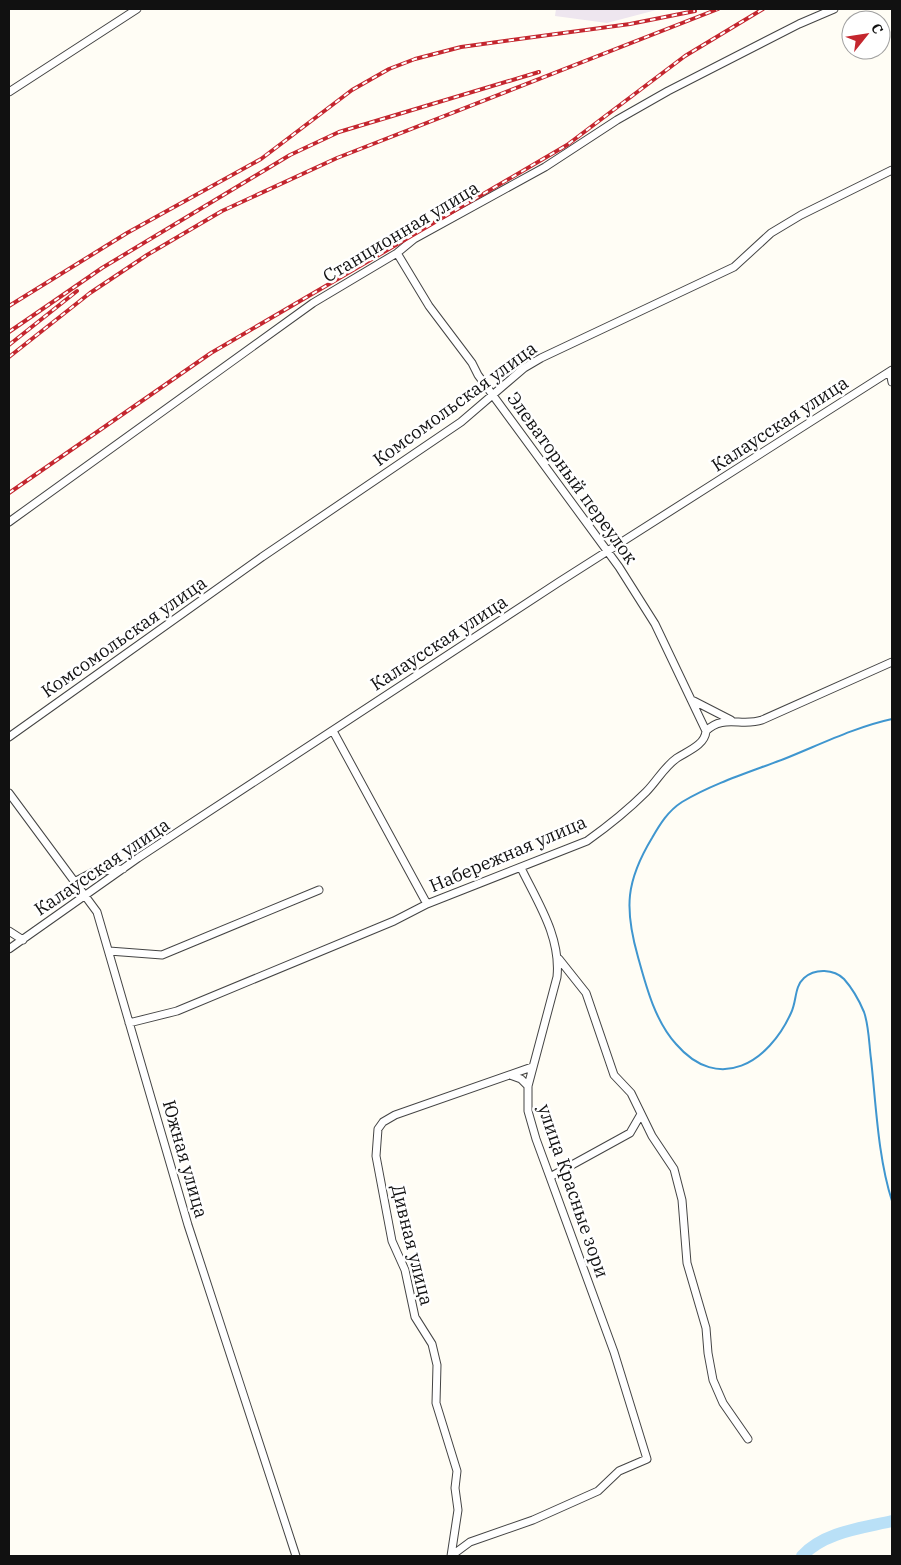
<svg xmlns="http://www.w3.org/2000/svg" width="901" height="1565" viewBox="0 0 901 1565" font-family="'IBM Plex Serif',serif">
  <rect width="100%" height="100%" fill="#fffdf5"/>
  <path fill="#eee6ef" d="M556 9H660L607 23 555 16Z"/>
  <g fill="none" stroke-linecap="round" stroke-linejoin="round">
    <path stroke="#3f96cf" stroke-width="2" d="M892 719C855 727 819 745 784 759 750 772 714 783 682 802 668 811 660 824 652 838 626 881 624 908 638 957 646 986 655 1021 676 1044 719 1094 769 1062 791 1013 797 1001 794 987 804 978 815 968 834 969 844 979 852 988 859 1000 864 1012 869 1026 869 1044 871 1059 876 1104 878 1158 892 1201"/>
    <path stroke="#b9e0f7" stroke-width="12" d="M802 1556C824 1532 862 1528 892 1521"/>
    <defs>
      <path id="minor" d="M9 92 137 9
        M397 253 429 306 472 363 478 375 619 567 655 624 706 731
        M890 372 892 382
        M9 522 313 303 397 253 414 239 545 167 617 120 668 91 799 24 834 9
        M694 701 731 720
        M333 731 427 904
        M9 737 262 557 461 422 524 368 541 358 734 267 771 233 801 215 892 170
        M9 793 97 912 188 1225 296 1556
        M76 881 95 871 123 869
        M9 931 23 940
        M9 949 138 858 559 582 892 370
        M109 951 162 955 319 890
        M559 959 586 993 614 1075 631 1093 652 1136 674 1169 682 1200 687 1263 706 1328 708 1353 713 1380 723 1403 748 1439
        M129 1023 177 1011 394 921 427 904 587 841C608 826 628 810 646 792 657 781 664 767 677 758 688 751 705 745 706 731 723 714 742 727 762 720L892 662
        M510 1075 521 1079 528 1086
        M550 1177 630 1133 641 1114
        M451 1556 470 1542 533 1520 598 1491 619 1471 647 1459 614 1352 536 1139 528 1111V1086L557 977C561 937 538 903 521 868
        M451 1556 458 1510 455 1488 457 1471 436 1403 437 1365 432 1344 415 1317 405 1270 392 1241 376 1156 378 1129 383 1122 395 1115 532 1067"/>
    </defs>
    <use href="#minor" stroke="#444" stroke-width="9"/>
    <use href="#minor" stroke="#fff" stroke-width="7"/>
    <defs>
      <path id="rail" d="M9 306 127 233 261 159 352 90 389 69 415 59 461 47 630 24 695 11
        M9 332 102 268 290 155 339 132 539 72
        M9 345 77 291
        M9 357 90 293 147 255 222 211 337 158 718 9
        M9 493 211 353 567 145 685 56 763 9"/>
    </defs>
    <use href="#rail" stroke="#c4262e" stroke-width="4"/>
    <use href="#rail" stroke="#fff" stroke-width="2" stroke-dasharray="5.5" stroke-linecap="butt"/>
  </g>
  <g text-anchor="middle" stroke-width="5" stroke-linejoin="round" paint-order="stroke">
    <g font-size="18" fill="#111" stroke="#fff">
      <text transform="translate(401 232) rotate(-31)" y="6">Станционная улица</text>
      <text transform="translate(455 404) rotate(-36)" y="6">Комсомольская улица</text>
      <text transform="translate(780 424) rotate(-33)" y="6">Калаусская улица</text>
      <text transform="translate(572 478) rotate(54)" y="6">Элеваторный переулок</text>
      <text transform="translate(124 637) rotate(-35)" y="6">Комсомольская улица</text>
      <text transform="translate(439 643) rotate(-33)" y="6">Калаусская улица</text>
      <text transform="translate(508 854) rotate(-23)" y="6">Набережная улица</text>
      <text transform="translate(102 867) rotate(-34)" y="6">Калаусская улица</text>
      <text transform="translate(185 1159) rotate(74)" y="6">Южная улица</text>
      <text transform="translate(573 1191) rotate(71)" y="6">улица Красные зори</text>
      <text transform="translate(412 1245) rotate(76)" y="6">Дивная улица</text>
    </g>
  </g>
  <rect width="901" height="1565" fill="none" stroke="#111111" stroke-width="20"/>
  <g transform="translate(866 35) rotate(60)"><circle r="24" fill="#ffffff" stroke="#a0a0a0"/>
  <path d="M0-4L9 19L0 12L-9 19Z" fill="#c4262e"/>
  <text y="-8" font-size="14" font-weight="bold" text-anchor="middle" fill="#111111">С</text>
  </g>
</svg>
